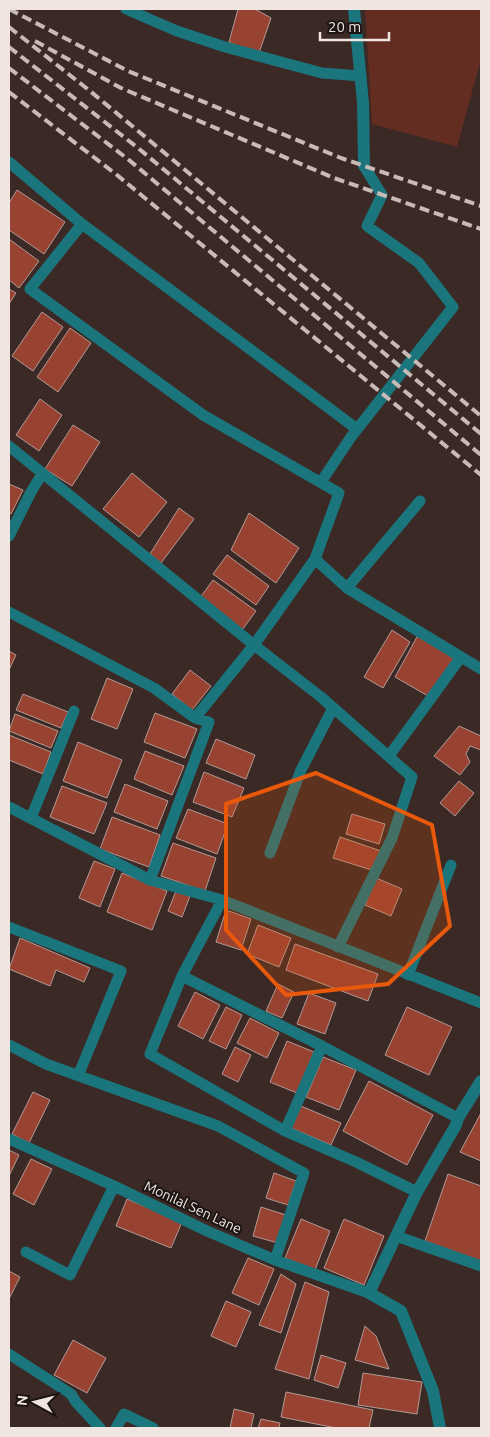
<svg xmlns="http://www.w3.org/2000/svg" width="490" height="1437" viewBox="0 0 490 1437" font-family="Ubuntu,sans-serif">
  <rect width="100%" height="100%" fill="#3b2925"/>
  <path fill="#642d22" d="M365 9H481V59L457 147 372 124Z"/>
  <path fill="#984232" stroke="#b19a95" d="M238 9H255L271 18 258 56 229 42Z
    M17 190 65 222 44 254 9 230V203Z
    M9 239 39 261 19 288 9 280Z
    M9 289 16 293 9 304Z
    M42 312 63 327 33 371 12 356Z
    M70 328 91 343 58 392 37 377Z
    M40 399 62 415 39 451 16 435Z
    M73 425 100 442 72 486 45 469Z
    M132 473 167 502 139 537 103 509Z
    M9 484 23 490 11 514 9 513Z
    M179 508 194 519 161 563 150 554Z
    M249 513 299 548 276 583 231 550Z
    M227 555 269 586 256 605 213 574Z
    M213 580 256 611 242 630 199 599Z
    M392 630 410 642 383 688 364 677Z
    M418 635 454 658 428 696 395 677Z
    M9 651 16 655 9 670Z
    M190 670 211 686 192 710 172 694Z
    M107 678 133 689 117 729 91 719Z
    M23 694 68 712 61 728 16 710Z
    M155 713 197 729 185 758 144 742Z
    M15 714 58 731 51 748 9 731Z
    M459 726 481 736V750L470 746 466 754 470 762 460 775 434 756Z
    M9 735 51 752 43 774 9 760Z
    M216 739 255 755 246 779 206 763Z
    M78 742 122 760 107 798 63 781Z
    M145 751 184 766 172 795 134 779Z
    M204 772 244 788 232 817 193 802Z
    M459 781 474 793 455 816 440 803Z
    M125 784 168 801 157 829 114 812Z
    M62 786 107 803 94 834 50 817Z
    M188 809 228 824 217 854 176 838Z
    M352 814 385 824 379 844 346 834Z
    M112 817 160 835 149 867 100 849Z
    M340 837 381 851 375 871 333 858Z
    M173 843 216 858 205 891 161 876Z
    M94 861 115 869 100 907 79 898Z
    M122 873 167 891 152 930 107 912Z
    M376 878 402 889 391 916 365 905Z
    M176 891 190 896 182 917 168 911Z
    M226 910 251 919 241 950 216 942Z
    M258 925 291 938 279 967 247 954Z
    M20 938 90 968 84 982 56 970 50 986 9 969Z
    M295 944 378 974 368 1001 286 970Z
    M278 984 294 992 282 1018 266 1011Z
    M195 992 220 1005 203 1039 178 1026Z
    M309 993 336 1003 325 1034 297 1024Z
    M226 1007 242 1015 226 1049 209 1041Z
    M407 1007 452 1027 429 1075 385 1055Z
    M250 1018 279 1033 267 1058 237 1043Z
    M287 1041 314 1052 297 1093 270 1082Z
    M235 1047 251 1055 238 1082 222 1074Z
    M323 1057 356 1070 339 1110 306 1097Z
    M369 1081 433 1115 407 1165 343 1131Z
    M33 1092 50 1100 29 1143 12 1134Z
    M301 1106 341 1123 331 1145 291 1128Z
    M481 1113V1161L460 1152Z
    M9 1150 19 1155 9 1176Z
    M31 1159 52 1169 34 1205 13 1194Z
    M274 1173 296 1181 288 1205 266 1198Z
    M448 1174 481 1186V1261L425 1241Z
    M127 1199 182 1222 171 1248 116 1226Z
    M261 1207 286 1215 278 1243 253 1236Z
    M301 1219 330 1231 315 1270 285 1258Z
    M344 1219 384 1236 364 1285 324 1268Z
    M248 1258 274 1269 259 1305 232 1293Z
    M9 1271 20 1277 9 1299Z
    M281 1274 296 1284 281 1333 259 1325Z
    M305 1282 329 1292 309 1379 275 1369Z
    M226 1301 251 1312 236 1347 211 1336Z
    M365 1326 376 1336 389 1369 355 1360Z
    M73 1340 106 1358 87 1393 54 1375Z
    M321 1355 346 1363 338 1388 314 1380Z
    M363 1373 422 1382 417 1414 358 1405Z
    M286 1392 373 1410 369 1428H336L281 1417Z
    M234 1409 254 1414 251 1428H230Z
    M261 1419 280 1423 279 1428H258Z"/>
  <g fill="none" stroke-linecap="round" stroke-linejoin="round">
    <path stroke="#1b757c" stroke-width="11" d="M126 9 177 31 225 47 322 73 361 76
      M9 162 82 224 30 289 203 415 339 493 315 559 254 645 321 697 412 777 392 838 338 947
      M82 224 357 429
      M9 446 254 645 195 718
      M321 482 351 437 453 307 419 263 367 226 382 195 364 166
      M420 501 347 588 481 669
      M9 536 31 492 42 474
      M315 559 347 588
      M9 612 154 688 195 718 209 722 150 880
      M389 756 461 657
      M9 807 150 880 222 900 481 1003
      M31 818 74 711
      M270 853 301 770 333 708
      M222 900 182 976 150 1054 285 1131
      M9 927 121 971 78 1076
      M408 975 451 865
      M182 976 322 1046 458 1118
      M9 1045 46 1064 218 1126 304 1173 275 1260
      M322 1046 285 1131 356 1162 417 1192
      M9 1139 114 1186 207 1231 275 1260 369 1293
      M396 1236 481 1266
      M26 1252 70 1275 114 1186
      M9 1354 71 1394 76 1402 100 1428
      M116 1428 124 1414 153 1428"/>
    <path stroke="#1b757c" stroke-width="12" d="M354 9 363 103 364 166
      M440 1428 433 1391 401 1311 369 1293 417 1192 456 1125 458 1118 481 1081"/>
    <path stroke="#c8bbb7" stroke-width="4" stroke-dasharray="10 5" stroke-linecap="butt" d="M9 9 128 71 341 158 481 206
      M9 27 90 91 481 416
      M35 41 121 88 334 178 481 229
      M9 47 138 148 481 434
      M9 68 129 160 481 455
      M9 92 117 175 481 475"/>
  </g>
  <path fill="#e8590c" fill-opacity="0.2" stroke="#e8590c" stroke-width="4" stroke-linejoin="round" d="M316 773 432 825 450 926 388 984 286 995 226 930V804Z"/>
  <g text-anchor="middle" stroke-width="4" stroke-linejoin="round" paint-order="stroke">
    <g font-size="14" fill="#f1e5e2" stroke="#1c1412">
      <text transform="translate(193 1207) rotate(25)" y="5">Monilal Sen Lane</text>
    </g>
  </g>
  <rect width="490" height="1437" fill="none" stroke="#f1e5e2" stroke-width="20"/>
  <g transform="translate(35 1402) rotate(277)" stroke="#1c1412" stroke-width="4" paint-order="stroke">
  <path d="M0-4L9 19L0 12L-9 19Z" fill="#f1e5e2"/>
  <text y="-8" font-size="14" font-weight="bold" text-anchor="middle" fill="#f1e5e2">N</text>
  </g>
  <path d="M320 32v8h69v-8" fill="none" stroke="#f1e5e2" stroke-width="2.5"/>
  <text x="328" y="32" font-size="15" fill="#f1e5e2" stroke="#1c1412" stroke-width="4" paint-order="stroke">20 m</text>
</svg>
